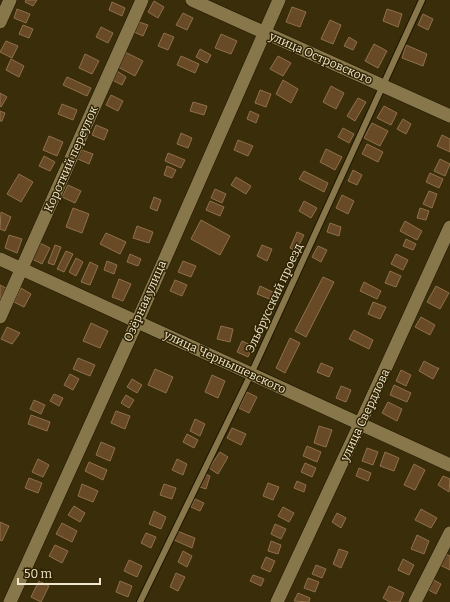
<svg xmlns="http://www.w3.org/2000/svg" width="450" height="602" viewBox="0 0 450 602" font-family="Bitter,serif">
  <rect width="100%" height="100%" fill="#392d0a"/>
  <path fill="#694a26" stroke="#90704b" d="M26 0H37L33 6 25 2Z
    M154 1 164 7 158 18 148 12Z
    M112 2 125 8 122 16 109 10Z
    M292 7 306 12 300 27 286 22Z
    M17 9 30 14 26 23 14 18Z
    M387 9 402 14 398 27 383 21Z
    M183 13 193 18 187 30 176 25Z
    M423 14 433 19 428 30 418 25Z
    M330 20 341 25 333 44 321 39Z
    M139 22 148 25 143 36 134 32Z
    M23 25 33 29 29 38 19 34Z
    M101 27 113 33 108 43 96 37Z
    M164 33 174 37 168 50 158 46Z
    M221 34 237 41 231 54 215 48Z
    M349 37 357 42 353 50 344 46Z
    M6 41 18 46 12 58 0 52Z
    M374 44 387 51 378 68 365 61Z
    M406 45 427 54 423 66 402 58Z
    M200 49 211 55 207 63 196 57Z
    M125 52 143 61 135 76 118 67Z
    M85 54 99 61 92 74 79 68Z
    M181 56 199 64 195 73 177 65Z
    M278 56 291 63 283 76 270 69Z
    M11 59 24 66 19 77 6 70Z
    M117 71 126 77 122 85 112 80Z
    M67 77 91 88 87 96 63 85Z
    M283 80 298 89 291 103 276 94Z
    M331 86 344 93 336 109 323 102Z
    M260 90 271 94 266 107 255 103Z
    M0 93 7 97 1 107 0 106Z
    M111 95 123 101 118 111 106 105Z
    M358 98 366 102 355 121 347 116Z
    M193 102 207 106 204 115 190 111Z
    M62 104 77 110 73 120 58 114Z
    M384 106 397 113 391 125 377 118Z
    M0 111 5 113 2 121H0Z
    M250 111 259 115 256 123 247 119Z
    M403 119 411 124 406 134 397 129Z
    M372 123 388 131 380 146 364 138Z
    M96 125 108 130 104 140 92 135Z
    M343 128 354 134 349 143 338 137Z
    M181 133 192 138 188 148 177 144Z
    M442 135 450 139V152L437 146Z
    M49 136 63 142 57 156 43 150Z
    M238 140 253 146 248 156 234 150Z
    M367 144 383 152 378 162 362 154Z
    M326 149 342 157 335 170 320 162Z
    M82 150 93 154 89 164 78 159Z
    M168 153 185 160 181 168 165 161Z
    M44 156 55 162 50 171 39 166Z
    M440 159 450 164 445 176 434 171Z
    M167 166 176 170 172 178 164 175Z
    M353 170 362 175 357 185 348 181Z
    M304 171 328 183 324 192 299 179Z
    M430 173 443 179 439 188 426 182Z
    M19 174 33 182 21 202 7 194Z
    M236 177 251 186 246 194 231 185Z
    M68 185 81 191 75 203 62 197Z
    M215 189 226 194 222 203 211 198Z
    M429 191 437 194 432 208 423 204Z
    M342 195 354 201 348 214 336 208Z
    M154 197 161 200 157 211 150 208Z
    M210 201 224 207 220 216 206 210Z
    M304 201 317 208 311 218 299 211Z
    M73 208 89 214 82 233 66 227Z
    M420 208 429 211 426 220 417 218Z
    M1 212 11 217 5 231 0 229Z
    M201 220 230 236 220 255 191 239Z
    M405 221 422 231 417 240 400 231Z
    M330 223 341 227 339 236 327 232Z
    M137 226 153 232 149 243 133 238Z
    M297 232 304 235 296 251 290 248Z
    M106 233 126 242 120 254 100 244Z
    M9 235 22 239 17 253 5 248Z
    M406 239 416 244 413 250 403 246Z
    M38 242 50 248 42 264 30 258Z
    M55 245 61 247 54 265 48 263Z
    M262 245 272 249 267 261 257 256Z
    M318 246 327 250 321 262 312 257Z
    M66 251 73 254 64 272 57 269Z
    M130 254 141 259 138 266 127 262Z
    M396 254 408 260 403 270 391 264Z
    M76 258 83 262 76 276 69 272Z
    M107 261 117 265 114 274 104 270Z
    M183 261 196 266 191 277 178 272Z
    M90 262 98 266 90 285 81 282Z
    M390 271 401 276 396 287 385 283Z
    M323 277 334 282 306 337 295 331Z
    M119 279 131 284 123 301 112 297Z
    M175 280 187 285 182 296 170 291Z
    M364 282 381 291 377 299 360 291Z
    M0 285 6 288 1 299 0 298Z
    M260 286 275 293 272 300 257 294Z
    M436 286 449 293 440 309 427 302Z
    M21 288 31 294 24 307 14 302Z
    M373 302 386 307 380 319 368 314Z
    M421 317 435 325 430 335 415 327Z
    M91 323 108 331 100 348 83 341Z
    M221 326 233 329 230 342 217 339Z
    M7 327 20 333 12 344 1 339Z
    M354 330 373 340 369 349 349 339Z
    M290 338 300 343 285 373 276 368Z
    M242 341 253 346 248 357 237 352Z
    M78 358 95 365 90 376 73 369Z
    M424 361 437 368H439L433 379 419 371Z
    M321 363 333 368 329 377 317 372Z
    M155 369 173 377 166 393 148 385Z
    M401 370 411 375 406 386 396 381Z
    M70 374 79 379 73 390 64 385Z
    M212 375 225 381 218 398 205 392Z
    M132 379 142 385 137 393 127 387Z
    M394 385 411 393 407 402 390 395Z
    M341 386 351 390 346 402 336 398Z
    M247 392 257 397 249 413 239 408Z
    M54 394 63 398 59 406 50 401Z
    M126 395 134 400 129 408 121 403Z
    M34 400 45 405 41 414 30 409Z
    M388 402 402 409 397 421 382 413Z
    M116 411 130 416 125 429 111 423Z
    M31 415 50 422 47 431 28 424Z
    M195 419 205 424 200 436 190 431Z
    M319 426 332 430 326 447 314 443Z
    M232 428 246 434 241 445 227 438Z
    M187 434 198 440 194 448 183 442Z
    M101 442 115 448 110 461 96 455Z
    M307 446 321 452 317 462 303 456Z
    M367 448 378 452 373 465 362 461Z
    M220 452 228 457 218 474 209 468Z
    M385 452 399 458 394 471 380 466Z
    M38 459 49 465 43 477 32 472Z
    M177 459 187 464 183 475 172 470Z
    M89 462 107 470 103 480 85 471Z
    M305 463 316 468 312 477 301 472Z
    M414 464 425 470 415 490 404 485Z
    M359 468 371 473 368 481 356 476Z
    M205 474 210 476 206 489 200 487Z
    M443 476 450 479 449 492 438 485Z
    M29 478 42 483 38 493 25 488Z
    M297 481 306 485 304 492 294 488Z
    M268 483 279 487 273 500 263 496Z
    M82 484 98 491 93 502 78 496Z
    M164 484 176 488 172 499 160 495Z
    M195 499 204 503 200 511 191 507Z
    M74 506 85 513 80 522 68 515Z
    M283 507 294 513 289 522 278 516Z
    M421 509 437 518 431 528 415 520Z
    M154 511 166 517 161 529 149 524Z
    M337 513 346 518 341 528 332 522Z
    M0 522 9 526 2 541 0 540Z
    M62 523 77 531 72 542 56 534Z
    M275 524 286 529 281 539 271 534Z
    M177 531 195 538 192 548 174 540Z
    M146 533 156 537 151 548 141 543Z
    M417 535 429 541 424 554 411 549Z
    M271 541 281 545 278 554 268 551Z
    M55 545 68 551 62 563 49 556Z
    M339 549 348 552 341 568 333 564Z
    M183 551 192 556 187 567 178 562Z
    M444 553 450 556V570L438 564Z
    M266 557 275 561 270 572 261 568Z
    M403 559 414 565 409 575 398 570Z
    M129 560 142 566 137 577 124 571Z
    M316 565 326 569 322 578 312 574Z
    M176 573 185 577 178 591 170 587Z
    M253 575 264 579 261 586 250 581Z
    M308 578 319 582 315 592 304 588Z
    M432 579 441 584 436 594 427 589Z
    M39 581 49 586 41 602 31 597Z
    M120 581 132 586 128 597 116 592Z
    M389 586 404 593 400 602H390L383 598Z
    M298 593 310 598 309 602 294 601Z"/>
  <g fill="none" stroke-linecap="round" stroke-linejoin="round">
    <defs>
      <path id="lane" d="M140 602 251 374 422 0"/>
      <path id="street" d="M192 0 450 116
        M0 22 10 0
        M0 259 450 465
        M0 317 142 0
        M10 602 137 322 279 0
        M277 602 360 424 450 227
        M415 602 450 533"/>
    </defs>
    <use href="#lane" stroke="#1e1601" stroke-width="8"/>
    <use href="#street" stroke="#1e1601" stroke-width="14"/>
    <use href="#lane" stroke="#88774a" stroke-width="6"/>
    <use href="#street" stroke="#88774a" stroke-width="13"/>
  </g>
  <g text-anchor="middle" stroke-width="3" stroke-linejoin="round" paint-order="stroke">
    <g font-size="12" fill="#f0e7cf" stroke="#2f2301">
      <text transform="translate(321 58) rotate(24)" y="4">улица Островского</text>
      <text transform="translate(71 159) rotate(-66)" y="4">Короткий переулок</text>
      <text transform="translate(274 298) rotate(-65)" y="4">Эльбрусский проезд</text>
      <text transform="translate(145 301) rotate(-66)" y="4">Озёрная улица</text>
      <text transform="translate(225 362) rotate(25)" y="4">улица Чернышевского</text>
      <text transform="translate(365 415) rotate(-65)" y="4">улица Свердлова</text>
    </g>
  </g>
  <path d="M18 578v6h82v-6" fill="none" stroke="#f0e7cf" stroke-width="2"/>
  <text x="24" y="578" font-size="12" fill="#f0e7cf" stroke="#2f2301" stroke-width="3" paint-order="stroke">50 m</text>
</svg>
